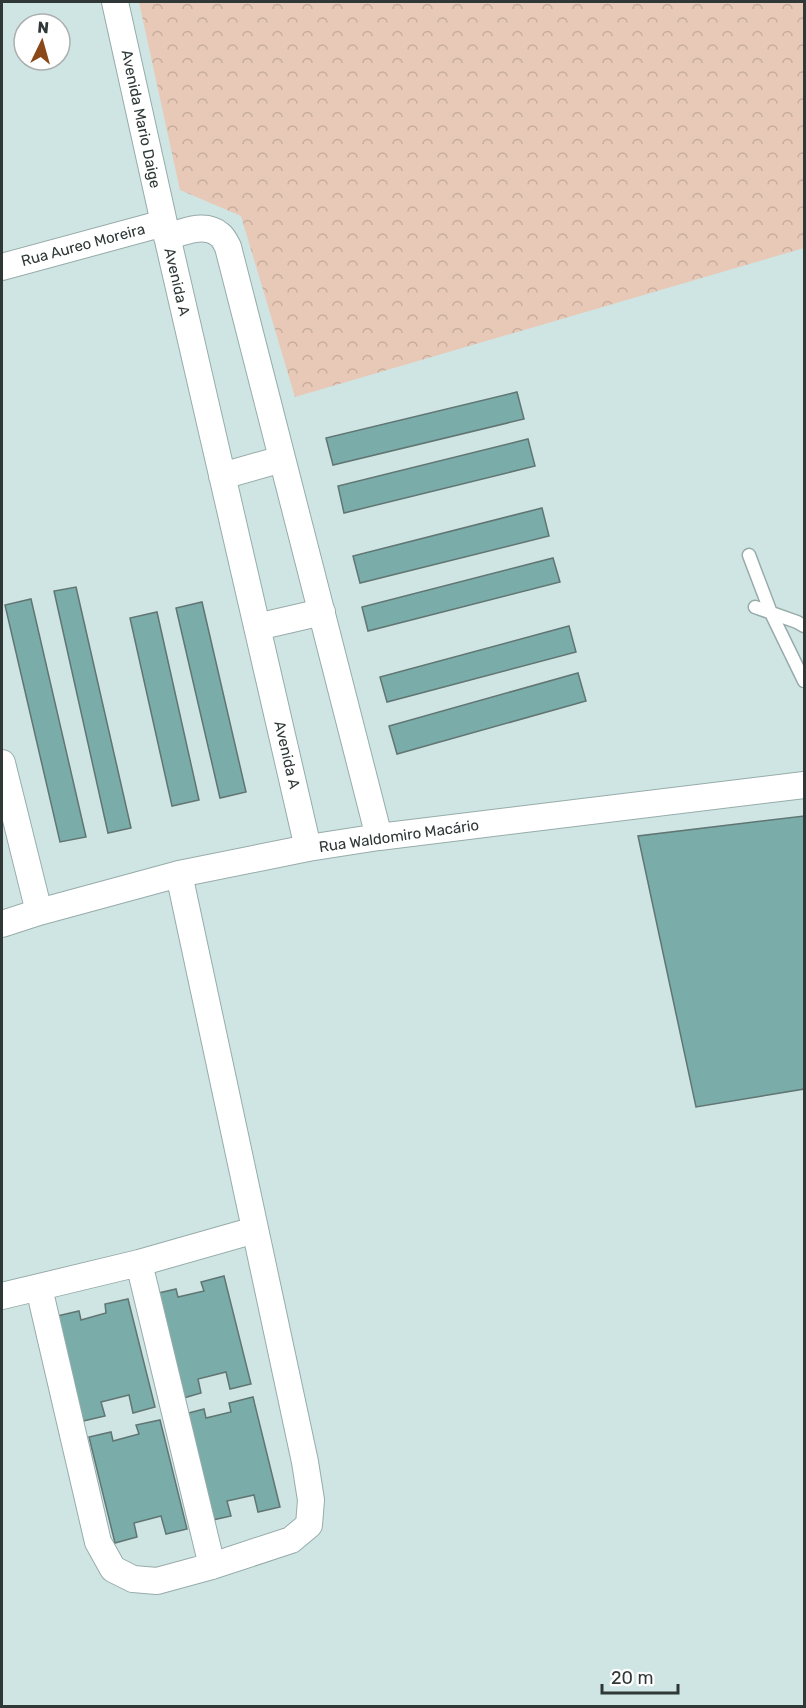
<svg xmlns="http://www.w3.org/2000/svg" width="806" height="1708" viewBox="0 0 806 1708" font-family="Rubik,sans-serif">
  <defs>
    <pattern id="forest-crowns" width="20" height="18" patternUnits="userSpaceOnUse" patternTransform="scale(1.5)"><rect width="20" height="18" fill="#e8c9b7"/><path d="M2 6a3 3 0 1 1 6 0M12 15a3 3 0 1 1 6 0" fill="none" stroke="#c7ad9e"/></pattern>
  </defs>
  <rect width="100%" height="100%" fill="#cee5e3"/>
  <path fill="url(#forest-crowns)" d="M139 2H804V248L295 397 241 216 180 190Z"/>
  <path fill="#7aada9" stroke="#617573" stroke-width="1.5" d="M517 392 524 419 333 465 326 438Z
    M528 439 535 466 344 513 338 486Z
    M542 508 549 536 360 583 353 556Z
    M553 558 560 582 368 631 362 607Z
    M76 587 131 828 108 833 54 591Z
    M31 599 86 837 60 842 5 605Z
    M202 602 246 792 220 798 176 608Z
    M157 612 199 800 172 806 130 618Z
    M569 626 576 652 387 702 380 677Z
    M578 673 586 701 397 754 389 726Z
    M804 816V1089L696 1107 638 836Z
    M224 1276 251 1384 230 1389 226 1372 198 1379 201 1393 180 1399 154 1294 176 1289 178 1297 204 1291 201 1282Z
    M128 1299 155 1407 133 1413 129 1395 101 1402 105 1416 83 1421 57 1316 79 1311 81 1320 106 1313 105 1304Z
    M253 1397 280 1507 258 1512 254 1495 227 1501 231 1516 208 1521 181 1415 204 1409 206 1418 231 1412 229 1403Z
    M160 1420 187 1529 166 1534 161 1516 134 1523 137 1537 115 1543 89 1437 111 1432 113 1441 139 1434 136 1425Z"/>
  <g fill="none" stroke-linecap="round" stroke-linejoin="round">
    <defs>
      <path id="service" d="M749 555 771 613 804 681
        M755 607 797 622 804 626"/>
      <path id="minor" d="M115 2 164 223 308 848
        M167 237C183 232 205 222 220 235 223 237 226 243 228 247L379 837
        M2 267 164 223
        M222 476 282 459
        M257 627 322 612
        M2 763 39 912
        M2 924 39 912 179 874 308 848 379 837 804 785
        M139 1263 212 1566
        M39 1288 98 1542 113 1569 133 1579 157 1581 212 1566 291 1540 309 1525 311 1500 305 1462 179 874
        M2 1296 139 1263 255 1230"/>
    </defs>
    <use href="#service" stroke="#97acaa" stroke-width="15"/>
    <use href="#minor" stroke="#97acaa" stroke-width="28"/>
    <use href="#service" stroke="#fff" stroke-width="12"/>
    <use href="#minor" stroke="#fff" stroke-width="26"/>
  </g>
  <g text-anchor="middle" stroke-width="6" stroke-linejoin="round" paint-order="stroke">
    <g font-size="15" fill="#2f3837" stroke="#fff">
      <text transform="translate(141 119) rotate(78)" y="5">Avenida Mario Daige</text>
      <text transform="translate(83 245) rotate(-15)" y="5">Rua Aureo Moreira</text>
      <text transform="translate(177 282) rotate(77)" y="5">Avenida A</text>
      <text transform="translate(287 755) rotate(77)" y="5">Avenida A</text>
      <text transform="translate(399 836) rotate(-8)" y="5">Rua Waldomiro Macário</text>
    </g>
  </g>
  <rect width="806" height="1708" fill="none" stroke="#2f3837" stroke-width="6"/>
  <g transform="translate(42 42) rotate(5)"><circle r="28" fill="#ffffff" stroke="#acafaf" stroke-width="1.5"/>
  <path d="M0-4.5L10 22L0 15L-10 22Z" fill="#8a4717"/>
  <text y="-9" font-size="16" font-weight="bold" text-anchor="middle" fill="#2f3837">N</text>
  </g>
  <path d="M602 1684v9h76v-9" fill="none" stroke="#2f3837" stroke-width="3"/>
  <text x="611" y="1684" font-size="18" fill="#2f3837" stroke="#ffffff" stroke-width="4.5" paint-order="stroke">20 m</text>
</svg>
